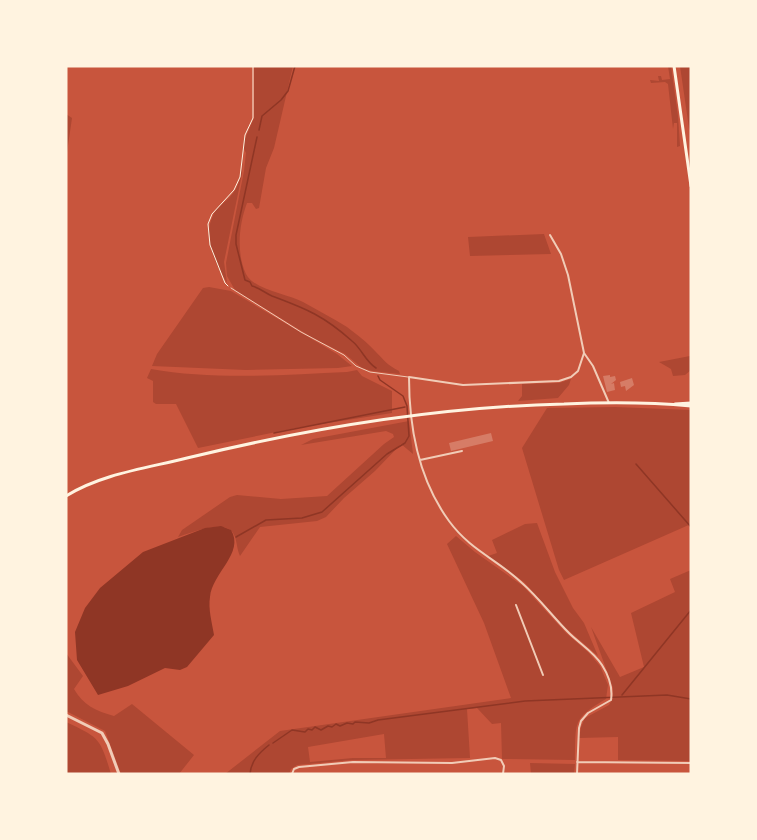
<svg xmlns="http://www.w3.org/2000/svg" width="757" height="840" viewBox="0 0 757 840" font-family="'DejaVu Sans',sans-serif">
  <rect width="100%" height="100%" fill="#c8553d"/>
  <path fill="#ae4732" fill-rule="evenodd" d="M254 66H293L274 148 266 168 259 208 256 209 252 203H247C239 224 236 253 246 274 254 290 288 294 303 302 317 310 333 318 347 327 356 334 367 342 375 351 384 360 387 365 399 371L400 374 372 371 362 368 345 354 313 338 235 290 227 276 226 263 244 171 246 153 244 149V141L254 118Z
    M668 66H671L678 116 680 146 677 147V123H674L673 129 668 84 665 82 651 83 650 80 659 81 658 76H661L662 80 670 79Z
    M680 66H691V133L689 128Z
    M66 114 72 118 66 159Z
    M243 154 242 174 224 262 227 283C216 266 202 236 213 216 216 208 223 204 229 198 241 186 242 171 243 154Z
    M544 234 551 254 470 256 468 237Z
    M209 287 231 291 337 354 352 366 338 368 246 370 152 366 157 354 203 288Z
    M690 356 691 370 685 375 673 376 671 369 659 362Z
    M151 369C212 380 284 375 347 372L357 370 362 376 392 391V413L296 428 198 448 176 404H156L153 402V381L147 378Z
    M571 379 569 385 558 398 518 401 522 396V384L559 383Z
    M615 407 691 410V524L564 580 559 570 522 448 547 408Z
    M409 421 413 454 401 444 375 471 344 498 326 517 317 521 260 527 240 556C237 549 237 543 235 537 229 516 191 533 178 537L182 530 230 497 237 495 281 499 327 496 384 444 394 437 393 434 386 431 301 445 313 439Z
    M537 523 555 572 573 608 584 623 598 656 561 624 524 582 488 556 497 553 492 540 525 524Z
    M456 536 475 552 523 586 566 633 589 653 600 666 608 685 606 699C572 719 576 722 575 760L502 759 501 723 492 724 477 708 467 709 470 758 352 760 297 765 291 769 289 774H225L280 731 511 698 484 623 447 544ZM384 734 386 758H353L310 762 308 747Z
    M691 570V761L618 760V737L579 738 581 727 585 718 609 705 613 698V688L591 627 620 677 644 667 631 613 675 592 670 579Z
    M66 653 83 676 74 689C83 705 96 711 114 716L132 704 194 755 179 774H121L105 731 66 711Z
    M66 722C100 738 100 738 111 774H66Z
    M530 763 575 764 574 774H531Z"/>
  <path fill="#8f3625" d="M221 526 231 530C245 553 212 573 210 597 208 609 212 623 214 635L187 667 180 670 165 668 128 686 98 695 77 660 75 632 85 608 100 588 143 552 205 528Z"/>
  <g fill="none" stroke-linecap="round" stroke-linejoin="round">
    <path stroke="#8f3625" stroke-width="1.5" d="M259 130 262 116 281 100 288 91 295 66
      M257 137 236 235V244L245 280 250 282 252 286C260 288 265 293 272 296 307 309 324 316 352 341 362 349 365 361 376 368
      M274 433 405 407
      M636 464 691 527
      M236 537 266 520 302 518 322 512 387 454 405 443 409 436 407 406 403 396 380 380 378 376
      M622 695 691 610
      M273 743 292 730 305 732 308 729 312 730 315 727 321 730 328 726 332 727 336 724 340 726 347 723 353 724 355 722 369 723 378 720 525 701 667 695 691 699
      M250 774C251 761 259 753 269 745"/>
  </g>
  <path fill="#d67c66" d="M610 375V377L615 376 616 380 611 384 614 383 615 390 607 392 603 376Z
    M632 378 634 385 626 391 625 386 621 387 620 382Z
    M491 433 493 441 451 451 449 443Z"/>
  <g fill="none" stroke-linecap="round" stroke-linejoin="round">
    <path stroke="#fff3e0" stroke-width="1" d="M228 286 225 283 210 245 208 224 212 214 234 190 240 177 245 135 253 118V66"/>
    <path stroke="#f1ccb7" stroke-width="1" d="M231 288 301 332 344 355 356 366 370 372 408 377"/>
    <path stroke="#f1ccb7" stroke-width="2" d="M550 235 561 254 568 275 584 353 578 371 571 377 559 381 463 385 409 377C409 427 419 480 449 521 471 551 497 559 522 583 539 598 553 617 569 633 580 644 594 652 602 665 609 676 613 687 611 700L588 713 581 721 579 728 577 774
      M584 353 593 366 609 403
      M420 460 462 451
      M516 605 543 675
      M577 762 691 763
      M292 774 294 769 299 767 353 762 452 763 495 758 501 760 504 766 503 774"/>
    <path stroke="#f1ccb7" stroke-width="3" d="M66 715 102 733 108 744 119 774"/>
    <path stroke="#fff3e0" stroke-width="3" d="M674 66 691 186
      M675 404 691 403
      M66 496C101 474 147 468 187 458 311 428 436 407 564 404 606 402 649 402 691 406"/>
  </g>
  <rect width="757" height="840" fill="none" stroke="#fff3e0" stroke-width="135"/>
</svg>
